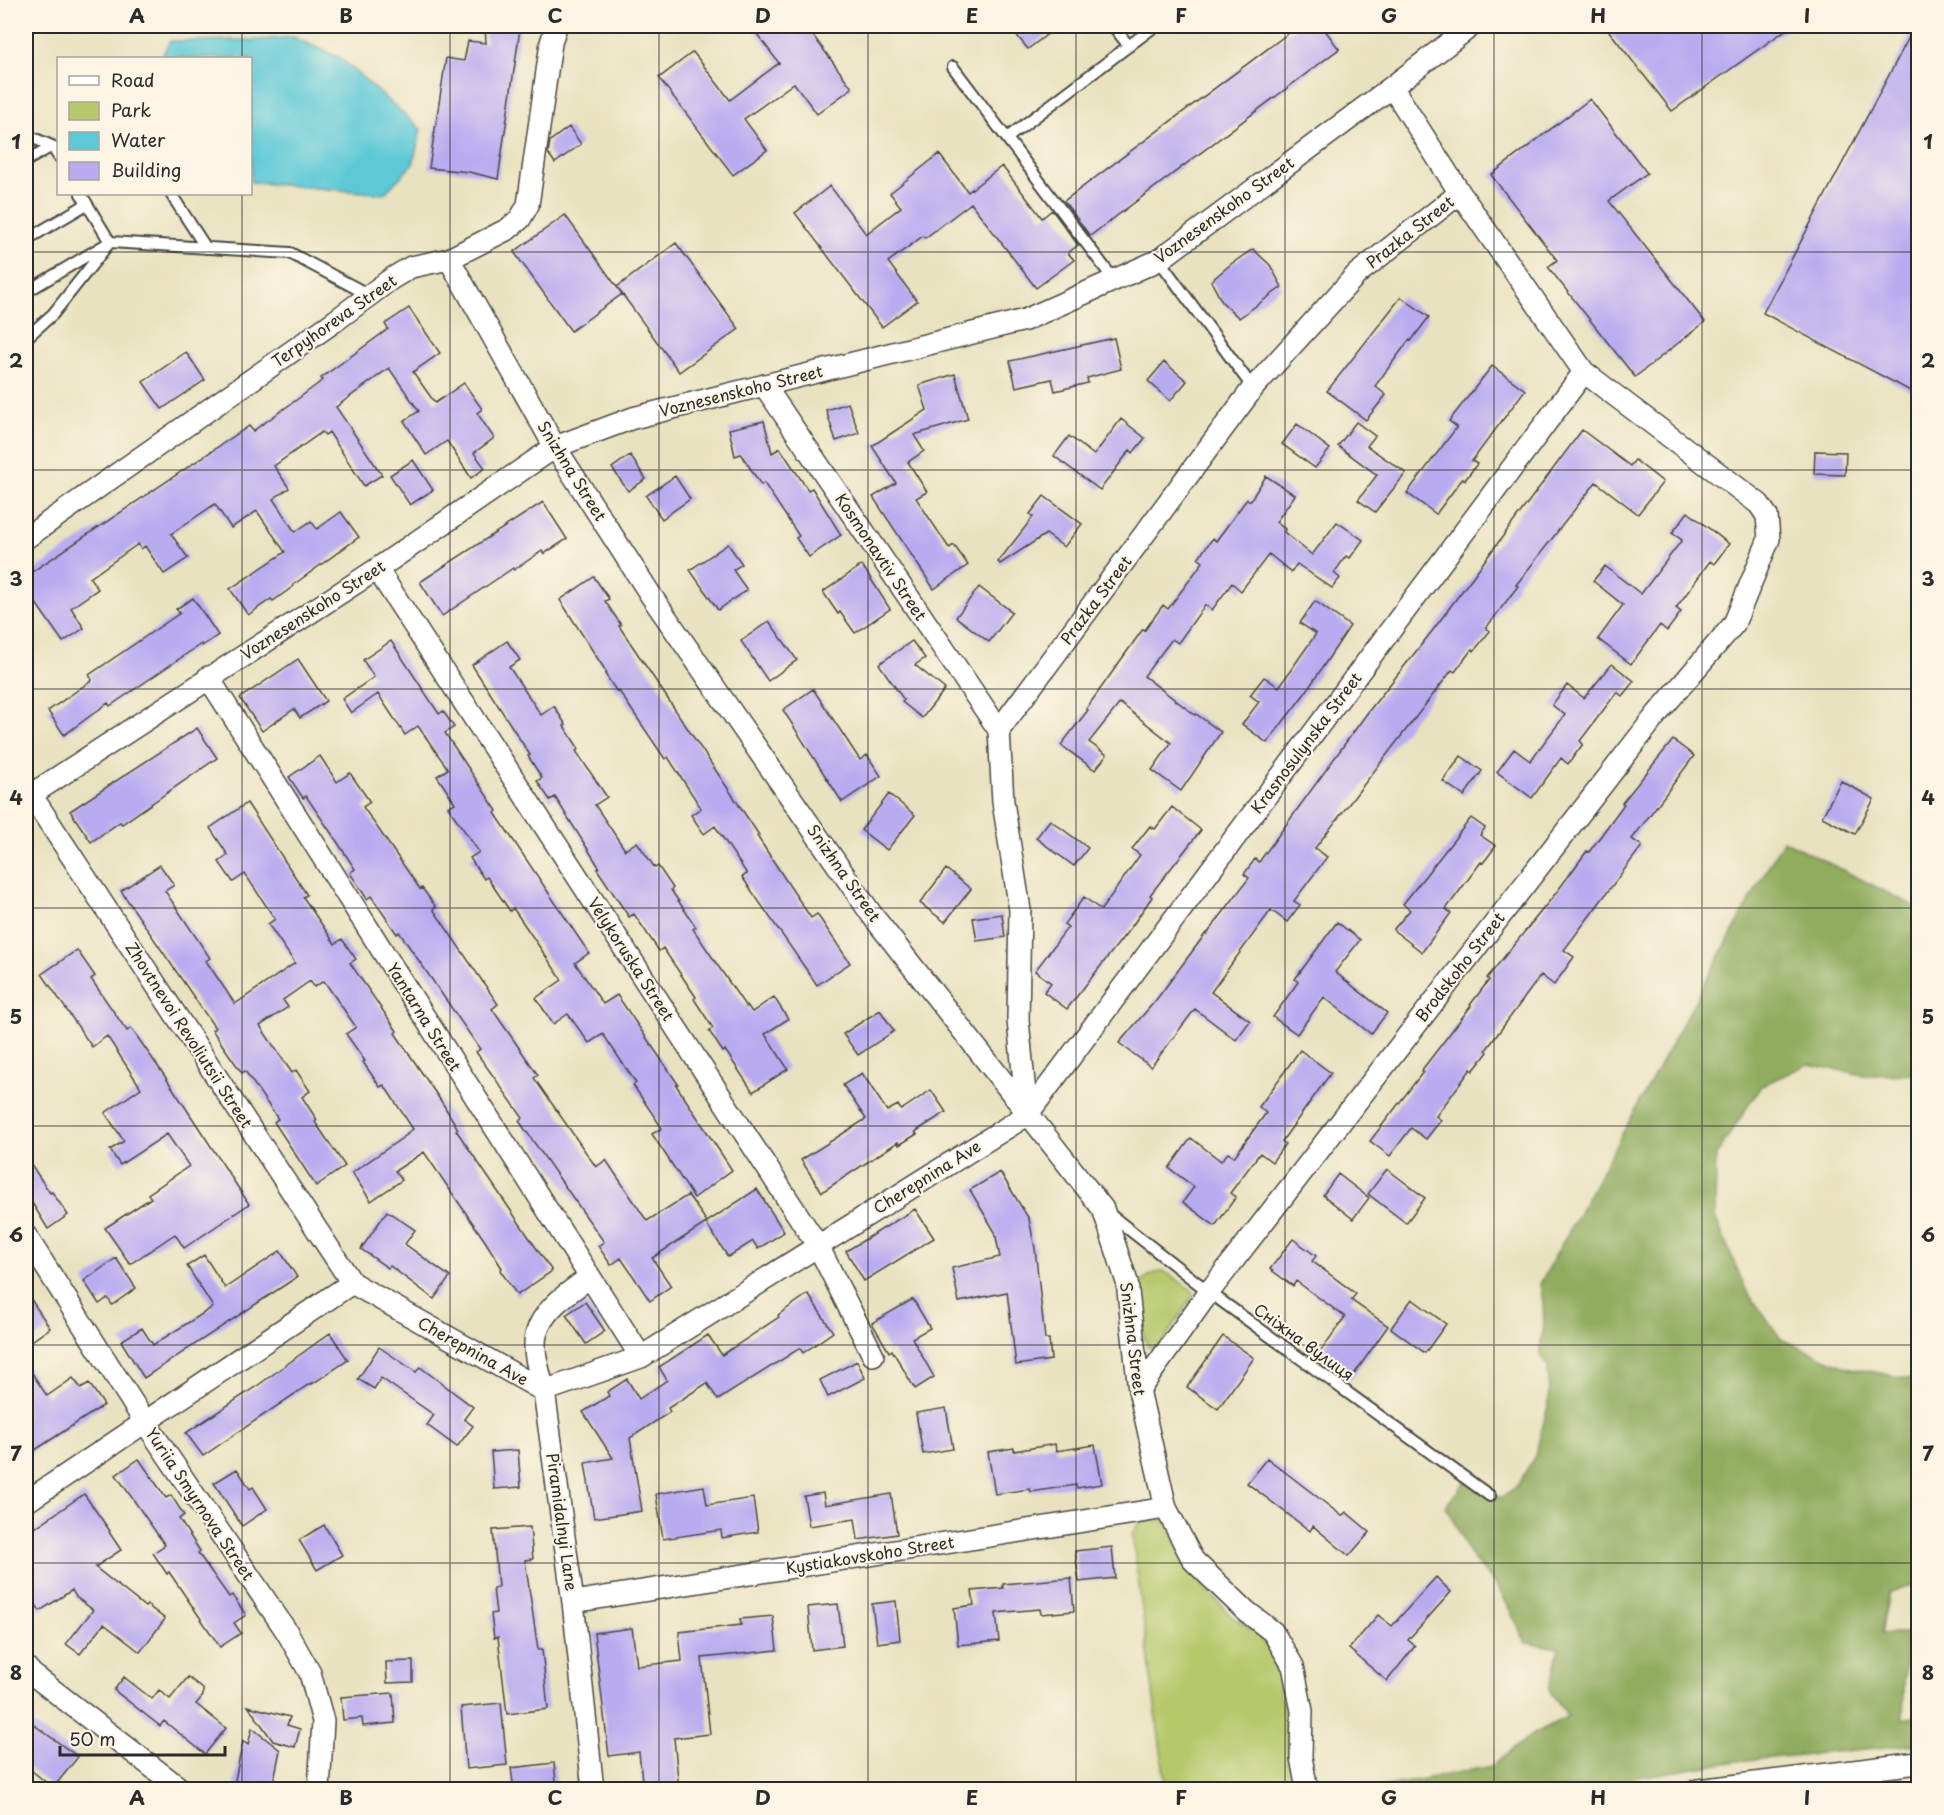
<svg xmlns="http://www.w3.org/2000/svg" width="1944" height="1815" viewBox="0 0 1944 1815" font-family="'Playpen Sans',sans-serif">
  <rect width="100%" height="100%" fill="#fcf5e5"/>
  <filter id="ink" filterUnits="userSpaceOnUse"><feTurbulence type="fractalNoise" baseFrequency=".0167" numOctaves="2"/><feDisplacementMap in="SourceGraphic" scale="12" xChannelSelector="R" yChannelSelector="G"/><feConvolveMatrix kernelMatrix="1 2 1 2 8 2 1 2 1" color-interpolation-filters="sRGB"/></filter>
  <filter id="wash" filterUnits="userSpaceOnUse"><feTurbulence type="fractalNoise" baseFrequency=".008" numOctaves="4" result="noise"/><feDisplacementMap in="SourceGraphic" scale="24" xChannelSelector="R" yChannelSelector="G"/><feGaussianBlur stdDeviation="1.35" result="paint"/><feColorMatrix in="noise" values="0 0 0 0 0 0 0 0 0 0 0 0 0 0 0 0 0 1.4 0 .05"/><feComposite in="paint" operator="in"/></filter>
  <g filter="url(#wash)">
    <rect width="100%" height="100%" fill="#e9e2c0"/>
    <path fill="#b5c86b" stroke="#707a4b" stroke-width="1.5" d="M1164 1271 1192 1290 1194 1294 1163 1342 1154 1347H1148L1145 1340C1141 1316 1127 1274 1164 1271Z
      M1162 1519 1169 1527 1190 1573 1231 1616 1256 1632 1275 1658 1295 1789H1166L1132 1534 1140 1522Z"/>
    <path fill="#90ac5f" stroke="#5e6c45" stroke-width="1.5" d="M1783 840 1918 908V1074L1863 1075 1808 1064 1761 1086 1716 1155 1715 1217 1746 1290 1781 1339 1845 1367 1918 1380V1585L1889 1592 1881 1633H1906L1903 1719 1918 1716V1744L1738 1761 1565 1789 1367 1790 1492 1766 1530 1736 1568 1716 1549 1690 1559 1648 1526 1643 1500 1590 1470 1555 1446 1506 1467 1479 1501 1498 1517 1486 1535 1456 1549 1402 1548 1367 1541 1357V1342L1544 1326 1543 1303 1540 1284Z"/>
    <path fill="#5dc9d7" stroke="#447a81" stroke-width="1.5" d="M293 37 340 58 421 129 413 164 384 194 251 182 250 58H161L170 41 260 40Z"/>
    <g id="blocks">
      <path fill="#b9abf0" d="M485 26H507L520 29 498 179 469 172 429 168 446 58 464 61 468 41 486 43Z
        M751 26H806L852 88 817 114 794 83 744 119 767 150 733 175 659 78 693 52 730 100 779 63Z
        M1009 26H1058L1028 49Z
        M1298 26H1322L1339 49 1090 236 1064 201Z
        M1605 26H1791L1672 111Z
        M1915 26H1918V395L1763 313Z
        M1590 99 1647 173 1609 201 1705 322 1635 377 1548 267 1557 260 1491 175Z
        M569 127 581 144 555 163 548 153 550 141Z
        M939 154 968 192 1002 166 1042 218 1052 210 1078 245 1068 253 1074 260 1036 288 971 203 925 238 923 236 888 262 917 301 882 327 795 213 830 186 866 234 901 207 890 193Z
        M565 215 622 294 571 331 514 252Z
        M676 243 739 329 679 372 617 287Z
        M1253 249 1270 265 1282 287 1239 318 1222 302 1211 281 1231 264Z
        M1401 297 1429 317 1411 341 1409 340 1375 386 1386 395 1366 420 1327 391Z
        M409 308 440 353 413 372 435 403 464 383 482 409 477 413 494 438 474 453 485 468 471 478 447 441 426 455 404 421 419 411 389 368 336 407 382 475 364 486 329 432 325 435 322 432 274 466 289 488 273 499 295 532 311 521 317 529 341 512 359 537 293 585 294 586 273 601 271 599 248 615 230 589 285 552 257 511 231 528 215 504 171 534 188 558 164 574 145 546 141 549 138 544 90 578 98 589 71 608 84 628 63 642 26 589V576L249 426 253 431 299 398 323 380 321 378 388 329 385 324Z
        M1114 338 1121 369 1087 378 1088 383 1055 391 1052 379 1016 387 1010 361Z
        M186 352 205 380 162 409 143 382Z
        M1164 362 1187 381 1170 401 1148 381Z
        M1492 366 1525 390 1472 461 1477 464 1465 480 1463 478 1436 514 1407 493 1457 427 1449 421Z
        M955 374 968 419 914 435 924 451 908 462 927 492 916 498 949 548 954 545 968 565 934 589 873 497 896 483 872 446 927 410 919 385Z
        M848 403 859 433 836 441 826 410Z
        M1121 419 1145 438 1133 453 1130 450 1100 490 1054 456 1069 436 1094 455Z
        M764 421 772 453 780 448 808 490 812 488 841 535 809 557 796 538 799 536 764 483 761 485 741 454 735 456 729 429Z
        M1356 422 1375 436 1367 446 1406 473 1375 512 1358 500 1377 475 1338 446Z
        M1297 424 1330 449 1315 468 1282 444Z
        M1582 430 1630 466 1635 460 1663 482 1638 514 1596 482 1516 585 1518 586 1486 628 1490 631 1474 651 1472 649 1455 672 1452 670 1315 848 1327 857 1294 901 1300 905 1287 922 1271 910 1211 992 1250 1021 1236 1040 1195 1009 1151 1067 1119 1043 1156 1000 1206 933 1207 934 1249 878 1244 874 1255 859 1259 862 1368 712 1433 630Z
        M1815 451 1846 452 1845 475 1814 474Z
        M630 455 646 479 628 491 612 468Z
        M413 460 433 490 410 505 390 475Z
        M675 476 690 499 662 519 646 496Z
        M1266 476 1295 495 1276 522 1285 529 1284 532 1312 555 1337 522 1363 540 1350 558 1346 556 1334 573 1340 578 1332 588 1297 564 1291 572 1269 554 1241 591 1232 583 1212 610 1205 605 1178 643 1172 639 1144 676 1195 715 1196 714 1221 732 1181 791 1152 770 1171 743 1120 703 1089 742 1107 755 1095 770 1061 745 1088 710 1086 709 1143 629 1145 630 1163 605 1168 609 1203 562 1198 558 1213 538 1216 541 1247 499 1250 501Z
        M1044 496 1082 524 1064 547 1046 534 1000 564 998 562 1033 517 1030 514Z
        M543 502 567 539 544 554 542 551 514 570 513 568 442 616 420 582Z
        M1688 512 1729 544 1714 564 1710 561 1676 608 1681 612 1667 631 1660 625 1631 664 1598 639 1623 605 1593 581 1605 566 1641 594 1682 540 1672 533Z
        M728 544 742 564 733 570 747 590 718 610 690 570Z
        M862 565 890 609 855 633 840 612 838 614 823 592Z
        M594 577 609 599 605 601 621 625 619 626 759 835 757 836 787 882 811 918 817 914 850 963 817 985 742 877 747 874 715 826 704 834 691 815 701 808 668 757 665 759 619 691 617 692 605 674 607 673 560 600Z
        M979 587 1012 612 989 642 956 617Z
        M193 598 218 635 202 646 201 644 110 706 108 703 64 735 48 711 92 680 89 675 180 613 176 609Z
        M1315 601 1350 626 1306 692 1267 743 1242 724 1259 702 1250 695 1264 677 1279 687 1316 634 1300 623Z
        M769 621 797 660 768 681 741 641Z
        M391 641 439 714 443 711 454 727 445 733 497 811 495 813 589 953 575 963 603 1004 617 995 678 1084 676 1085 732 1170 694 1198 652 1134 662 1128 633 1085 636 1083 603 1034 589 1043 568 1014 553 1024 536 998 562 980 513 908 510 911 487 877 484 879 470 858 479 852 448 807 455 803 437 776 448 769 418 726 405 735 378 694 351 713 342 699 374 677 363 660Z
        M507 641 520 660 509 667 541 715 554 706 566 725 564 726 579 749 576 751 607 797 595 805 625 850 637 842 655 868 658 866 673 888 671 890 696 927 693 929 746 1007 747 1005 752 1012 774 997 788 1019 765 1034 788 1069 753 1092 725 1050 723 1052 709 1031 713 1028 694 999 696 997 663 948 659 951 634 914 629 917 597 869 599 867 555 797 550 800 537 781 542 778 528 756 530 755 472 665Z
        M912 641 925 658 915 665 945 689 922 718 902 702 904 700 879 664Z
        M298 659 326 701 300 718 294 709 262 731 240 698Z
        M1612 664 1634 681 1622 696 1617 692 1580 741 1583 744 1568 764 1561 758 1532 798 1497 772 1514 749 1530 761 1565 715 1552 705 1567 685 1584 698Z
        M813 689 860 760 867 755 881 776 842 802 783 710Z
        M197 728 217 758 122 824 120 822 91 842 70 811Z
        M1673 740 1694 756 1632 839 1642 846 1564 950 1574 957 1554 985 1541 975 1486 1050 1488 1052 1473 1071 1471 1069 1436 1116 1441 1120 1426 1139 1411 1128 1390 1156 1370 1141 1423 1072 1421 1071 1471 1006 1470 1005 1489 980 1487 978 1556 893 1587 851 1589 852 1624 804 1622 803Z
        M320 756 337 782 350 773 370 802 363 807 420 889 422 888 436 907 433 909 498 1004 492 1009 538 1075 534 1078 596 1167 606 1160 647 1221 688 1195 707 1222 757 1189 784 1232 758 1249 753 1241 728 1257 706 1223 652 1258 671 1286 650 1301 621 1258 611 1265 598 1246 604 1242 519 1121 523 1118 476 1052 480 1049 399 932 397 934 371 896 367 899 350 873 355 869 338 843 306 796 303 798 289 777Z
        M1461 756 1482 771 1464 796 1443 781Z
        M1841 781 1874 799 1855 834 1822 817Z
        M889 794 915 815 887 850 861 830Z
        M247 803 307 895 303 897 335 944 342 939 356 959 350 963 397 1031 395 1033 443 1104 458 1129 456 1130 552 1271 517 1295 500 1270 502 1268 485 1241 424 1152 395 1171 402 1180 371 1201 352 1173 408 1134 407 1133 413 1129 384 1085 380 1087 363 1062 365 1061 346 1034 356 1027 324 981 314 987 310 981 283 1000 288 1007 260 1026 292 1073 296 1070 310 1091 302 1097 317 1120 315 1122 345 1166 316 1186 274 1122 278 1119 245 1071 242 1073 228 1053 212 1030 215 1028 121 891 160 865 174 885 165 891 210 958 206 961 235 1004 295 963 268 924 275 919 245 874 233 882 219 862 228 855 210 828Z
        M1172 807 1201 830 1150 895 1152 897 1132 926 1067 1009 1044 992 1051 983 1035 971 1068 927 1064 924 1084 897 1101 910 1140 855 1132 849 1150 826 1155 829Z
        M1471 818 1485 828 1480 835 1496 846 1483 863 1481 862 1446 909 1451 913 1422 952 1393 930 1410 910 1403 904Z
        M1050 820 1088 848 1074 866 1036 838Z
        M946 869 971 889 945 922 920 903Z
        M1002 914 1005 937 977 941 973 918Z
        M1337 922 1360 940 1335 972 1387 1013 1371 1034 1324 997 1297 1034 1273 1017 1298 982 1295 979Z
        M77 950 95 976 91 979 127 1031 131 1028 164 1075 249 1204 184 1248 175 1234 130 1264 105 1228 151 1198 148 1194 189 1166 167 1134 120 1165 110 1150 124 1141 105 1113 141 1088 107 1036 92 1047 42 974Z
        M880 1010 894 1031 858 1055 843 1034Z
        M1300 1050 1331 1073 1282 1141 1285 1144 1272 1162 1260 1153 1230 1193 1236 1197 1215 1226 1183 1202 1194 1187 1169 1168 1191 1138 1221 1161 1228 1153 1234 1157 1266 1113 1259 1107Z
        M862 1073 887 1111 898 1105 901 1110 931 1090 946 1112 915 1132 917 1134 899 1145 898 1142 822 1192 801 1160 866 1119 843 1085Z
        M26 1157 50 1193 52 1192 68 1215 48 1229 26 1193Z
        M1387 1169 1425 1198 1406 1223 1368 1194Z
        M1000 1172 1029 1219 1035 1248 1045 1339H1049L1051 1360 1016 1365 1007 1292 959 1302 952 1268 1000 1257 995 1232 970 1190Z
        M1338 1174 1369 1198 1353 1219 1323 1195Z
        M915 1209 934 1238 864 1281 846 1251Z
        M387 1211 415 1230 405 1244 450 1277 434 1299 390 1266 388 1268 361 1249Z
        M1293 1239 1316 1256 1312 1261 1356 1294 1351 1300 1388 1326 1350 1380 1317 1356 1345 1317 1296 1281 1293 1286 1270 1269Z
        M280 1251 297 1277 144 1378 121 1341 142 1328 153 1345 213 1307 187 1266 204 1255 225 1288Z
        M116 1258 136 1288 112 1305 108 1298 99 1304 84 1281Z
        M26 1292 50 1328 26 1345Z
        M808 1294 833 1332 803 1353 800 1348 718 1400 707 1383 668 1408 670 1412 630 1438 642 1511 594 1518 585 1463 613 1458 583 1412 609 1396 607 1392 627 1379 639 1399 667 1380 659 1367 708 1335 722 1355 779 1317 778 1315Z
        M913 1299 930 1328 912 1338 934 1377 915 1389 892 1350 889 1352 872 1323Z
        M1412 1299 1446 1324 1425 1353 1391 1328Z
        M585 1302 605 1331 586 1344 566 1315Z
        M330 1333 348 1360 312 1384 311 1383 203 1456 186 1433 257 1386Z
        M1223 1336 1254 1358 1218 1409 1187 1387Z
        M379 1347 416 1372 420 1367 473 1407 464 1419 473 1426 457 1447 427 1425 434 1415 381 1378 374 1389 358 1379Z
        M857 1361 865 1378 828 1397 820 1380Z
        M26 1364 47 1396 73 1378 81 1388 89 1383 104 1405 26 1456Z
        M946 1408 953 1449 923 1454 916 1413Z
        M1055 1444 1056 1451 1095 1445 1102 1484 1077 1488 1076 1485 1031 1492 1030 1489 995 1494 988 1452 1014 1448V1451Z
        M518 1450 521 1487 494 1489 491 1452Z
        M1267 1458 1342 1516 1346 1512 1370 1532 1349 1556 1313 1526 1310 1531 1247 1483Z
        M139 1459 166 1498 171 1495 184 1515 179 1519 200 1551 198 1553 229 1597 232 1595 246 1615 234 1623 241 1633 220 1647 169 1572 167 1574 153 1553 165 1545 116 1475Z
        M237 1469 250 1489 253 1487 267 1509 242 1526 214 1483Z
        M704 1486 707 1505 753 1498 758 1532 722 1538 721 1530 663 1539 656 1494Z
        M823 1493 825 1505 891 1494 897 1534 858 1540 855 1519 809 1526 804 1496Z
        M84 1494 110 1531 109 1532 121 1550 95 1567 145 1607 147 1605 165 1619 140 1652 104 1624 80 1654 66 1644 93 1610 76 1597 72 1590 40 1611 26 1590V1534Z
        M324 1525 342 1555 317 1570 299 1540Z
        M530 1527 533 1559 525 1560 538 1650 542 1649 548 1709 507 1714 498 1637 494 1638 491 1614 496 1613 493 1588 498 1587 493 1530Z
        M1112 1547 1115 1578 1079 1582 1075 1551Z
        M1436 1577 1451 1592 1408 1640 1415 1646 1387 1681 1349 1649 1378 1615 1392 1626Z
        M1071 1578 1074 1611 1041 1614 1040 1609 996 1613 999 1641 958 1645 954 1608 974 1605 972 1591 1003 1588V1584Z
        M896 1601 900 1640 877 1643 872 1604Z
        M838 1604 843 1646 812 1650 808 1607Z
        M773 1616 777 1650 702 1658 710 1734 674 1738 679 1790H643L639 1752 609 1756 594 1633 632 1628 637 1666 682 1661 679 1632 741 1625 740 1619Z
        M413 1661V1682L387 1683 386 1662Z
        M124 1677 152 1699 159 1690 170 1699 188 1677 203 1689V1696L196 1704 226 1728 205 1754 164 1721 160 1726 114 1690Z
        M393 1693 395 1723 363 1726 362 1718 343 1720 341 1697Z
        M501 1703 507 1765 466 1769 461 1707Z
        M248 1706 290 1717 287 1725 300 1729 295 1747 273 1741Z
        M26 1719 78 1757 53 1788 26 1766Z
        M252 1728 280 1750 272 1790H261L234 1785 243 1741 248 1745Z
        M554 1763 557 1790H514L511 1768Z"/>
    </g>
  </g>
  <g filter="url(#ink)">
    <use href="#blocks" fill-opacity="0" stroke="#484641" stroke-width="1.5"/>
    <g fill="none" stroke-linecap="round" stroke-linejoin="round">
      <defs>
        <path id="lane" d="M1113 26 1129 46
          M953 67 1114 280
          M26 135 52 146 58 156
          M1007 138 1155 26
          M26 161 52 146
          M171 194 206 248
          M26 240 87 204
          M1159 260 1253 388
          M26 292 110 242 290 253 369 295
          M26 338 53 314 110 242 81 194
          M1108 1213 1209 1292 1490 1496"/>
        <path id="street" d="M449 259 555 447 652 597 872 915 1103 1209 1127 1282 1139 1390 1166 1508 1193 1560 1246 1611 1273 1632 1293 1666 1302 1711 1301 1757 1307 1790
          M764 385 999 730
          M26 538 335 321 391 279 411 267 449 259 508 229 520 219 528 205 551 43 556 26
          M377 569 818 1246 873 1355
          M208 677 641 1357
          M26 787 352 1283
          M26 798 377 569 555 447 633 418 1025 320 1159 260 1392 87 1471 26
          M1027 1114 1018 1020 1020 910 1003 802 999 730 1253 388 1357 274 1460 193
          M26 1236 145 1422 287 1632 310 1673 323 1721 319 1790
          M590 1277C570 1292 542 1309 536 1335 532 1353 540 1373 544 1391L573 1602 593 1790
          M1139 1390 1209 1292 1657 714 1734 624 1769 539 1767 516 1759 504 1584 372 1460 193 1392 87
          M26 1502 352 1283 544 1391 641 1357 1027 1115 1584 372
          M573 1602 1166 1508
          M26 1667 32 1674 182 1790
          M1698 1790 1918 1763"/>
      </defs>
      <use href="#lane" stroke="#484641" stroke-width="14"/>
      <use href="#street" stroke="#484641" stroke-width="24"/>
      <use href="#lane" stroke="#fff" stroke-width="10"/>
      <use href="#street" stroke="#fff" stroke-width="21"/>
    </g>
  </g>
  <path fill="none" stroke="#2b2b2b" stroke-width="1.5" stroke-opacity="0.55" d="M242 26V58M450 26V1790M659 26V1790M868 26V1790M1076 26V1790M1285 26V1790M1494 26V1790M1702 26V1790M242 194V1790M26 252H1918M26 470H1918M26 689H1918M26 908H1918M26 1126H1918M26 1345H1918M26 1563H1918"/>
  <g text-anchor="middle" stroke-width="4.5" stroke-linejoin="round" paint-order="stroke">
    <g font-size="16" fill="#2b2b2b" stroke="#fcf5e5">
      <text transform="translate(1224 210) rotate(-36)" y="6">Voznesenskoho Street</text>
      <text transform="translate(1410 232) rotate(-38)" y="6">Prazka Street</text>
      <text transform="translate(334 321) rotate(-35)" y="6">Terpyhoreva Street</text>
      <text transform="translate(741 391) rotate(-14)" y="6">Voznesenskoho Street</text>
      <text transform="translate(572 471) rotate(58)" y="6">Snizhna Street</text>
      <text transform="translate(881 557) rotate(56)" y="6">Kosmonavtiv Street</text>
      <text transform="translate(1096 600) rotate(-53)" y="6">Prazka Street</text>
      <text transform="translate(313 610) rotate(-33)" y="6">Voznesenskoho Street</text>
      <text transform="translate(1306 743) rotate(-53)" y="6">Krasnosulynska Street</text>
      <text transform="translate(844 873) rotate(55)" y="6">Snizhna Street</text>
      <text transform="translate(631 959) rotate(57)" y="6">Velykoruska Street</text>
      <text transform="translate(1460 967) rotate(-52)" y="6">Brodskoho Street</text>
      <text transform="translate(424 1017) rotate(58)" y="6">Yantarna Street</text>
      <text transform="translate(189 1035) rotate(57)" y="6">Zhovtnevoi Revoliutsii Street</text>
      <text transform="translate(927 1177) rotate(-32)" y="6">Cherepnina Ave</text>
      <text transform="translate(1133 1339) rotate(83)" y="6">Snizhna Street</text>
      <text transform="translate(1304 1342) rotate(36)" y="6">Сніжна вулиця</text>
      <text transform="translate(473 1351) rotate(29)" y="6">Cherepnina Ave</text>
      <text transform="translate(200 1504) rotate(56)" y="6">Yuriia Smyrnova Street</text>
      <text transform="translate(562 1522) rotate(82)" y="6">Piramidalnyi Lane</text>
      <text transform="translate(870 1555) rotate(-9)" y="6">Kystiakovskoho Street</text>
    </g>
  </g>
  <rect width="1944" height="1815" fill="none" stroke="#fcf5e5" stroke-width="66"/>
  <rect x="57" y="57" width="195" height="138" fill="#fcf5e5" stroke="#a8a49b" stroke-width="1.5"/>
  <rect x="69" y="76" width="30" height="9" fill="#ffffff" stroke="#a8a49b" stroke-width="1.5"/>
  <text x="111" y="87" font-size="18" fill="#2b2b2b">Road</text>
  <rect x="69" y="102" width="30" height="18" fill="#b5c86b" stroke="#a8a49b" stroke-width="1.5"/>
  <text x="111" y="117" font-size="18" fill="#2b2b2b">Park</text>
  <rect x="69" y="132" width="30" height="18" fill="#5dc9d7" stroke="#a8a49b" stroke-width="1.5"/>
  <text x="111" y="147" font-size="18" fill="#2b2b2b">Water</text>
  <rect x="69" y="162" width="30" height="18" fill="#b9abf0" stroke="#a8a49b" stroke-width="1.5"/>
  <text x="111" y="177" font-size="18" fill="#2b2b2b">Building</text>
  <path d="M60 1746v9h165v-9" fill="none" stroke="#2b2b2b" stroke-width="3"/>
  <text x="69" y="1746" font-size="18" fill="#2b2b2b" stroke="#fcf5e5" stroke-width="4.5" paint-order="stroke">50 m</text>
  <rect x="33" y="33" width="1878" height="1749" fill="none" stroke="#2b2b2b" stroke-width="2"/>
  <g font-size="20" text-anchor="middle" font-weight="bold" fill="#2b2b2b">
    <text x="137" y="23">A</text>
    <text x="346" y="23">B</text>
    <text x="555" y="23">C</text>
    <text x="763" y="23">D</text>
    <text x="972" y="23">E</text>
    <text x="1181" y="23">F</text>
    <text x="1389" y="23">G</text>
    <text x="1598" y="23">H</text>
    <text x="1807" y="23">I</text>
    <text x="16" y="149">1</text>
    <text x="1928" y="149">1</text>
    <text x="16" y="368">2</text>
    <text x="1928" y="368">2</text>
    <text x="16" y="586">3</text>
    <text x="1928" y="586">3</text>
    <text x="16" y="805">4</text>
    <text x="1928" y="805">4</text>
    <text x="16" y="1024">5</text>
    <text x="1928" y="1024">5</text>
    <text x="16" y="1242">6</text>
    <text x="1928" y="1242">6</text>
    <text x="16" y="1461">7</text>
    <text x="1928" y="1461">7</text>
    <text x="16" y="1680">8</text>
    <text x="1928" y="1680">8</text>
    <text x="137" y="1805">A</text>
    <text x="346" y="1805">B</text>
    <text x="555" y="1805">C</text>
    <text x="763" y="1805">D</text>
    <text x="972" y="1805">E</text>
    <text x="1181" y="1805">F</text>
    <text x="1389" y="1805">G</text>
    <text x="1598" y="1805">H</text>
    <text x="1807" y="1805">I</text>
  </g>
</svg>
